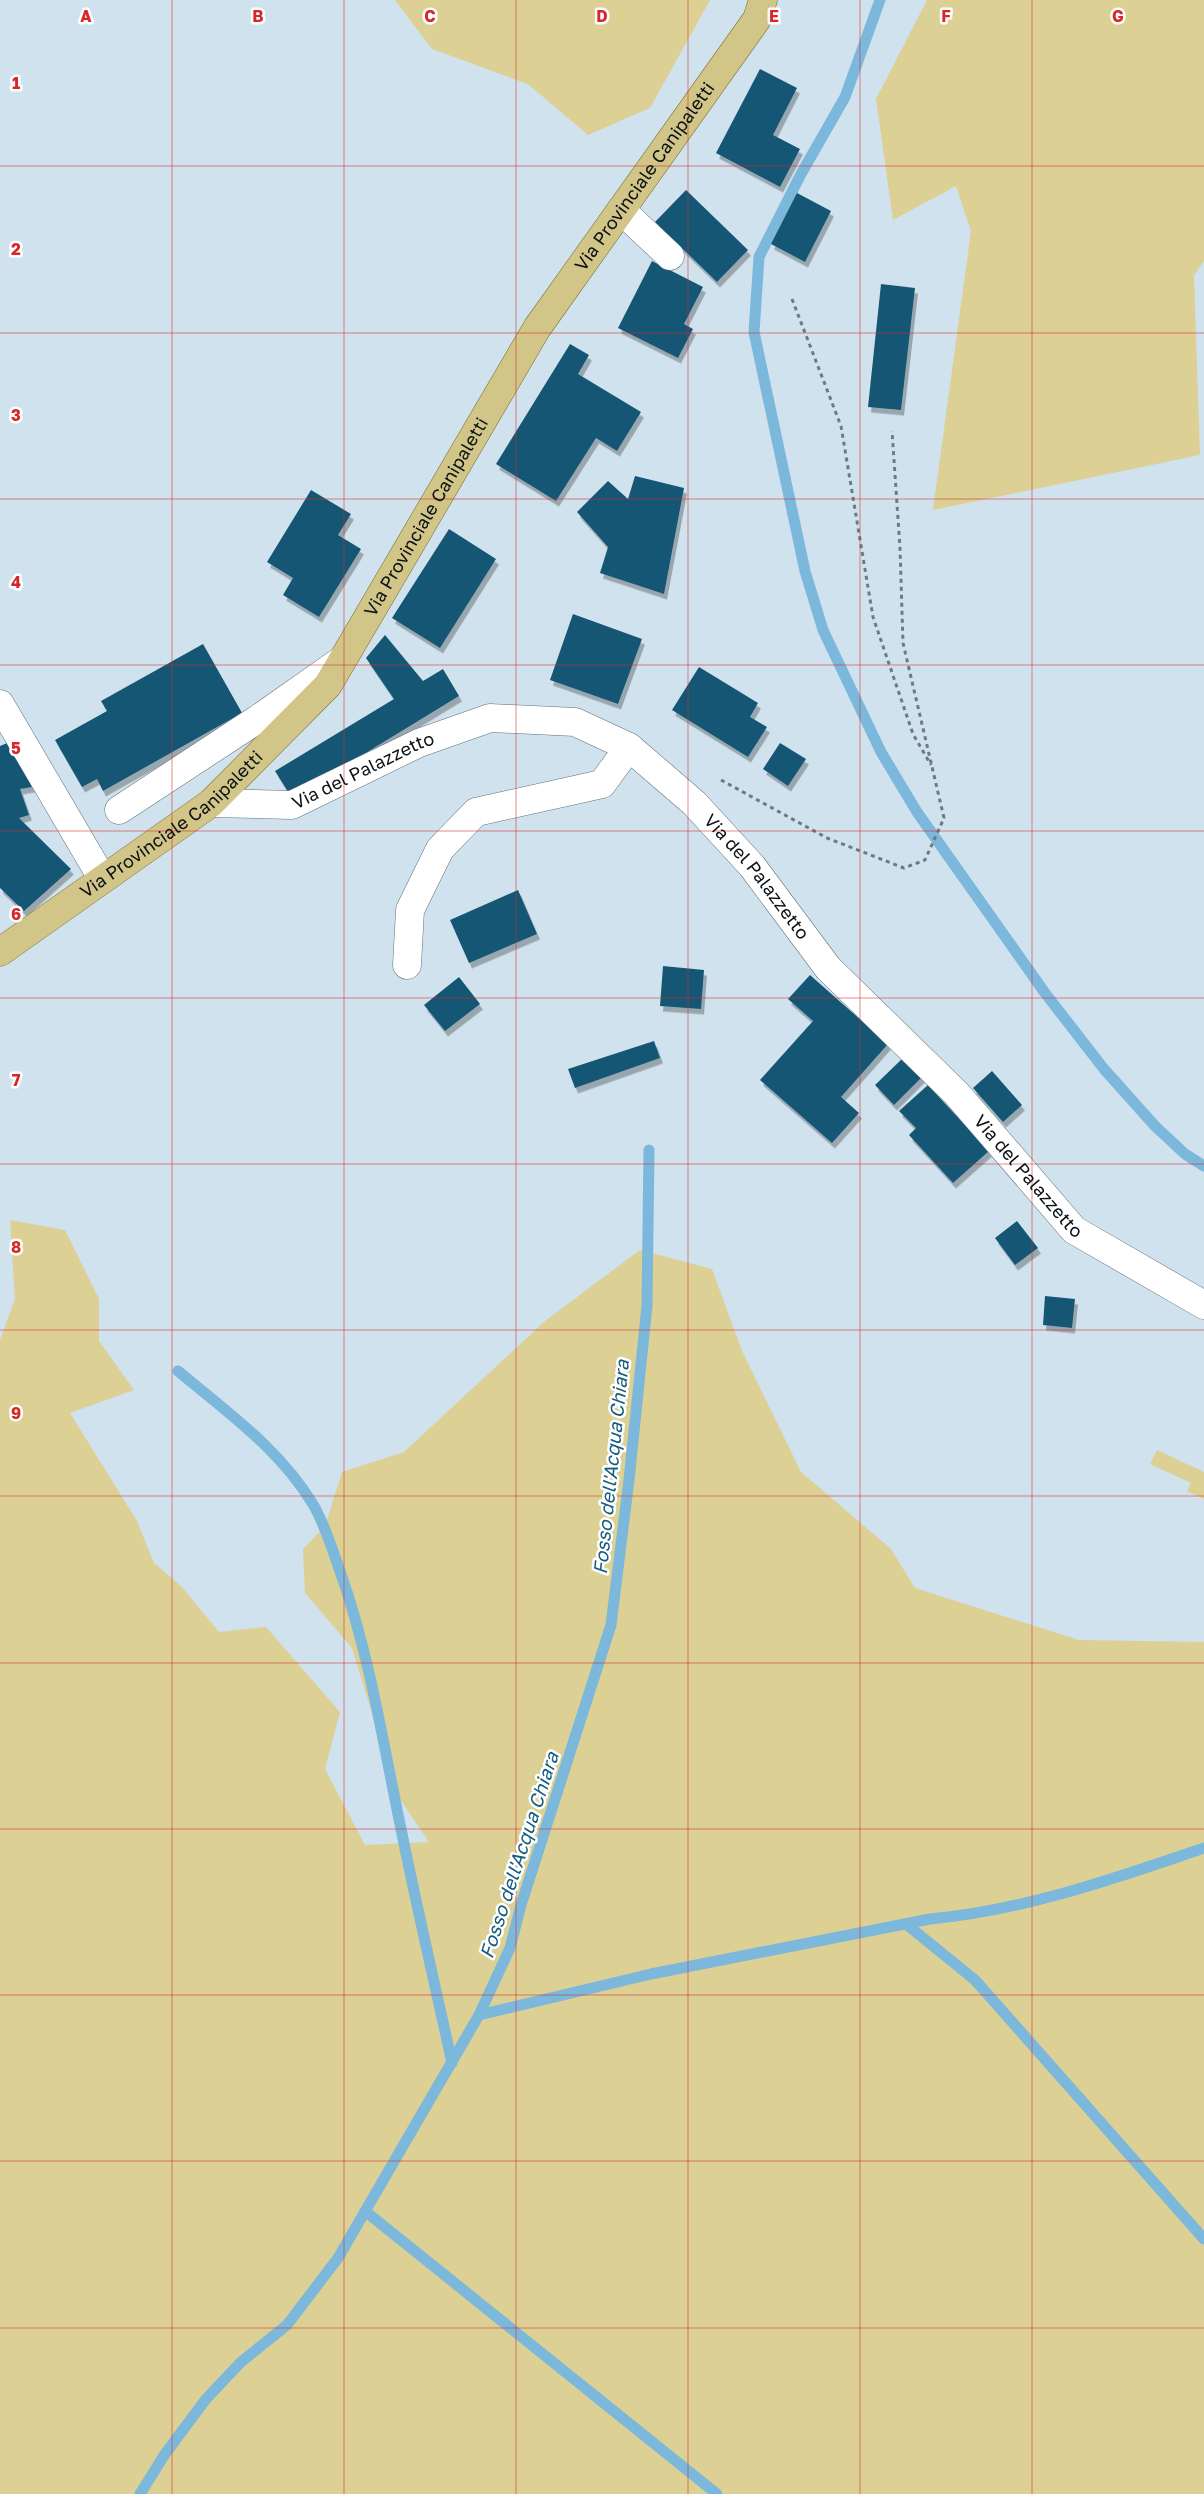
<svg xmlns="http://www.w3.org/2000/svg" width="1204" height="2494" viewBox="0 0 1204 2494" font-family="'Golos Text',sans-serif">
  <defs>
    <filter id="shadow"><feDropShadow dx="3" dy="5.5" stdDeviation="0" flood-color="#0004"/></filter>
  </defs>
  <rect width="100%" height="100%" fill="#d0e2ed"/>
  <path fill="#dcd094" d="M395 0H710L650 108 588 135 528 84 432 49Z
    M927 0H1204V261L1194 275 1200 455 933 510 971 231 956 186 893 220 876 99Z
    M10 1220 65 1230 99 1299V1341L134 1390 70 1413 137 1521 154 1563 181 1586 219 1632 266 1627 340 1712 325 1769 365 1845 429 1842 397 1795 352 1648 305 1593 303 1549 325 1526 342 1472 404 1452 545 1321 640 1250 712 1269 742 1351 801 1472 891 1549 915 1588 1079 1640 1204 1642V2494H0V1340L15 1299Z
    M1157 1450 1204 1472V1499L1187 1491 1191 1483 1150 1464Z"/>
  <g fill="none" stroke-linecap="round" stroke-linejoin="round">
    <path stroke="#7cb8db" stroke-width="11" d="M880 0 845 97 801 174 759 257 754 332 805 571 823 630 881 752 917 812 1045 993 1104 1069 1155 1126 1185 1154 1204 1166
      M178 1371C227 1412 281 1450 314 1506 326 1527 333 1552 341 1574 370 1657 383 1743 401 1829 417 1908 435 1985 452 2063
      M906 1924 975 1980 1204 2239
      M479 2015 651 1974 930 1919C1025 1910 1114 1879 1204 1848
      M365 2211 717 2494
      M140 2494 165 2454 206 2399 241 2362 287 2325 338 2258 479 2015 510 1948 521 1905 611 1625 629 1480 647 1306 649 1150"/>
  </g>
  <path fill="#185675" filter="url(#shadow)" d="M760 69 797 88 773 135 800 149 780 187 716 153Z
    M686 190 748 250 717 282 655 222Z
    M797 193 831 211 805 262 771 244Z
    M652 261 703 287 684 324 693 329 678 358 618 328Z
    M881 284 915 288 901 410 868 407Z
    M570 344 589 355 578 374 641 412 617 451 596 438 556 501 496 464Z
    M635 476 684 488 664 594 600 573 608 547 577 512 608 481 628 499Z
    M311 490 351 514 338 535 361 549 319 617 283 595 293 578 267 562Z
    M449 529 496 559 440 648 392 618Z
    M573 614 642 639 618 704 550 680Z
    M385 635 423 681 443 669 459 696 292 798 275 771 394 699 366 658Z
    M203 644 242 713 103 791 97 779 82 787 55 740 107 711 101 701Z
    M699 667 758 703 750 717 767 727 748 757 672 710Z
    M12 741 32 787 20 789 29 815 19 818 71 869 24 911 0 888V746Z
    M780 743 806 759 788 786 763 769Z
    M518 890 537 934 469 963 450 920Z
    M663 966 704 970 701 1009 660 1006Z
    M810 975 888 1044 841 1097 859 1113 832 1143 760 1080 813 1021 788 999Z
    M459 977 480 1004 445 1031 424 1005Z
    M654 1041 660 1058 575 1088 568 1069Z
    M904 1057 923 1076 894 1105 875 1085Z
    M992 1071 1022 1105 1003 1122 973 1088Z
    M928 1085 989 1151 953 1183 909 1135 916 1128 899 1111Z
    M1017 1221 1038 1248 1015 1265 995 1238Z
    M1045 1296 1075 1299 1072 1328 1043 1325Z"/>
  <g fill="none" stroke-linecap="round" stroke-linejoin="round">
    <defs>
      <g id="minor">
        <path d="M621 210 670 256"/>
        <path d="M0 704 102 878"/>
        <path id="s1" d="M211 803 292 805 419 743 490 718 575 722 629 747 694 803 752 866 828 968 957 1094 1074 1230 1204 1305"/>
        <path d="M119 810 258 719 342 660"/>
        <path d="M407 965 410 910 440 849 476 812 602 784 629 747"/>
      </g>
      <g id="major">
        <path id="s2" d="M0 952 211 803 328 685 537 328 757 19 763 0"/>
      </g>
    </defs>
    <use href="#minor" stroke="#61717b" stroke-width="29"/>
    <use href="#major" stroke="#786d2c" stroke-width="29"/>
    <path stroke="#6e7a81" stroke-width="3" stroke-dasharray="4 4" stroke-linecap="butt" d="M792 299 841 426 873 617 913 734 931 765
      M721 780 827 838 904 868 925 860 944 818 903 643 900 548 892 431"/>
    <use href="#minor" stroke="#fff" stroke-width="28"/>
    <use href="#major" stroke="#d1c588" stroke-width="28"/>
  </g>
  <path fill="none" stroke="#d62828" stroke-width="1" stroke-opacity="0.55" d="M172 0V2494M344 0V2494M516 0V2494M688 0V2494M860 0V2494M1032 0V2494M0 166H1204M0 333H1204M0 499H1204M0 665H1204M0 831H1204M0 998H1204M0 1164H1204M0 1330H1204M0 1496H1204M0 1663H1204M0 1829H1204M0 1995H1204M0 2161H1204M0 2328H1204"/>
  <g text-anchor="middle" stroke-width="5" stroke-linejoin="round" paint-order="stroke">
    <g font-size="18" fill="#0b1115" stroke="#fff">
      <text dy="6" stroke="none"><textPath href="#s2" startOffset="1024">Via Provinciale Canipaletti</textPath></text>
      <text dy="6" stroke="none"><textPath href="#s2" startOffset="619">Via Provinciale Canipaletti</textPath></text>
      <text dy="6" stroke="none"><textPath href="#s1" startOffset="160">Via del Palazzetto</textPath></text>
      <text dy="6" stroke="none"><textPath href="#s2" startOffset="214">Via Provinciale Canipaletti</textPath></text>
      <text dy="6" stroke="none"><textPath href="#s1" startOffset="625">Via del Palazzetto</textPath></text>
      <text dy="6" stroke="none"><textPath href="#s1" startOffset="1030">Via del Palazzetto</textPath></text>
    </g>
    <g font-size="19" font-style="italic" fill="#145d80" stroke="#fff">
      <text transform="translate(611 1467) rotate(-84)" y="7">Fosso dell'Acqua Chiara</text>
      <text transform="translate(519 1855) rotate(-72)" y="7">Fosso dell'Acqua Chiara</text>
    </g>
  </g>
  <g font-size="16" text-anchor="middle" font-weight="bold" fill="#d62828" stroke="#fff" stroke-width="5" stroke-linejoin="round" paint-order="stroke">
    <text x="86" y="22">A</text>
    <text x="258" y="22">B</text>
    <text x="430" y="22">C</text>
    <text x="602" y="22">D</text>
    <text x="774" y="22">E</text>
    <text x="946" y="22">F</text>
    <text x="1118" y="22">G</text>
    <text x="16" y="89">1</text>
    <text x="16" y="255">2</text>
    <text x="16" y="421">3</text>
    <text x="16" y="588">4</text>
    <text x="16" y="754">5</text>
    <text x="16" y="920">6</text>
    <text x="16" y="1086">7</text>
    <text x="16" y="1253">8</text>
    <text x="16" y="1419">9</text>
  </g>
</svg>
